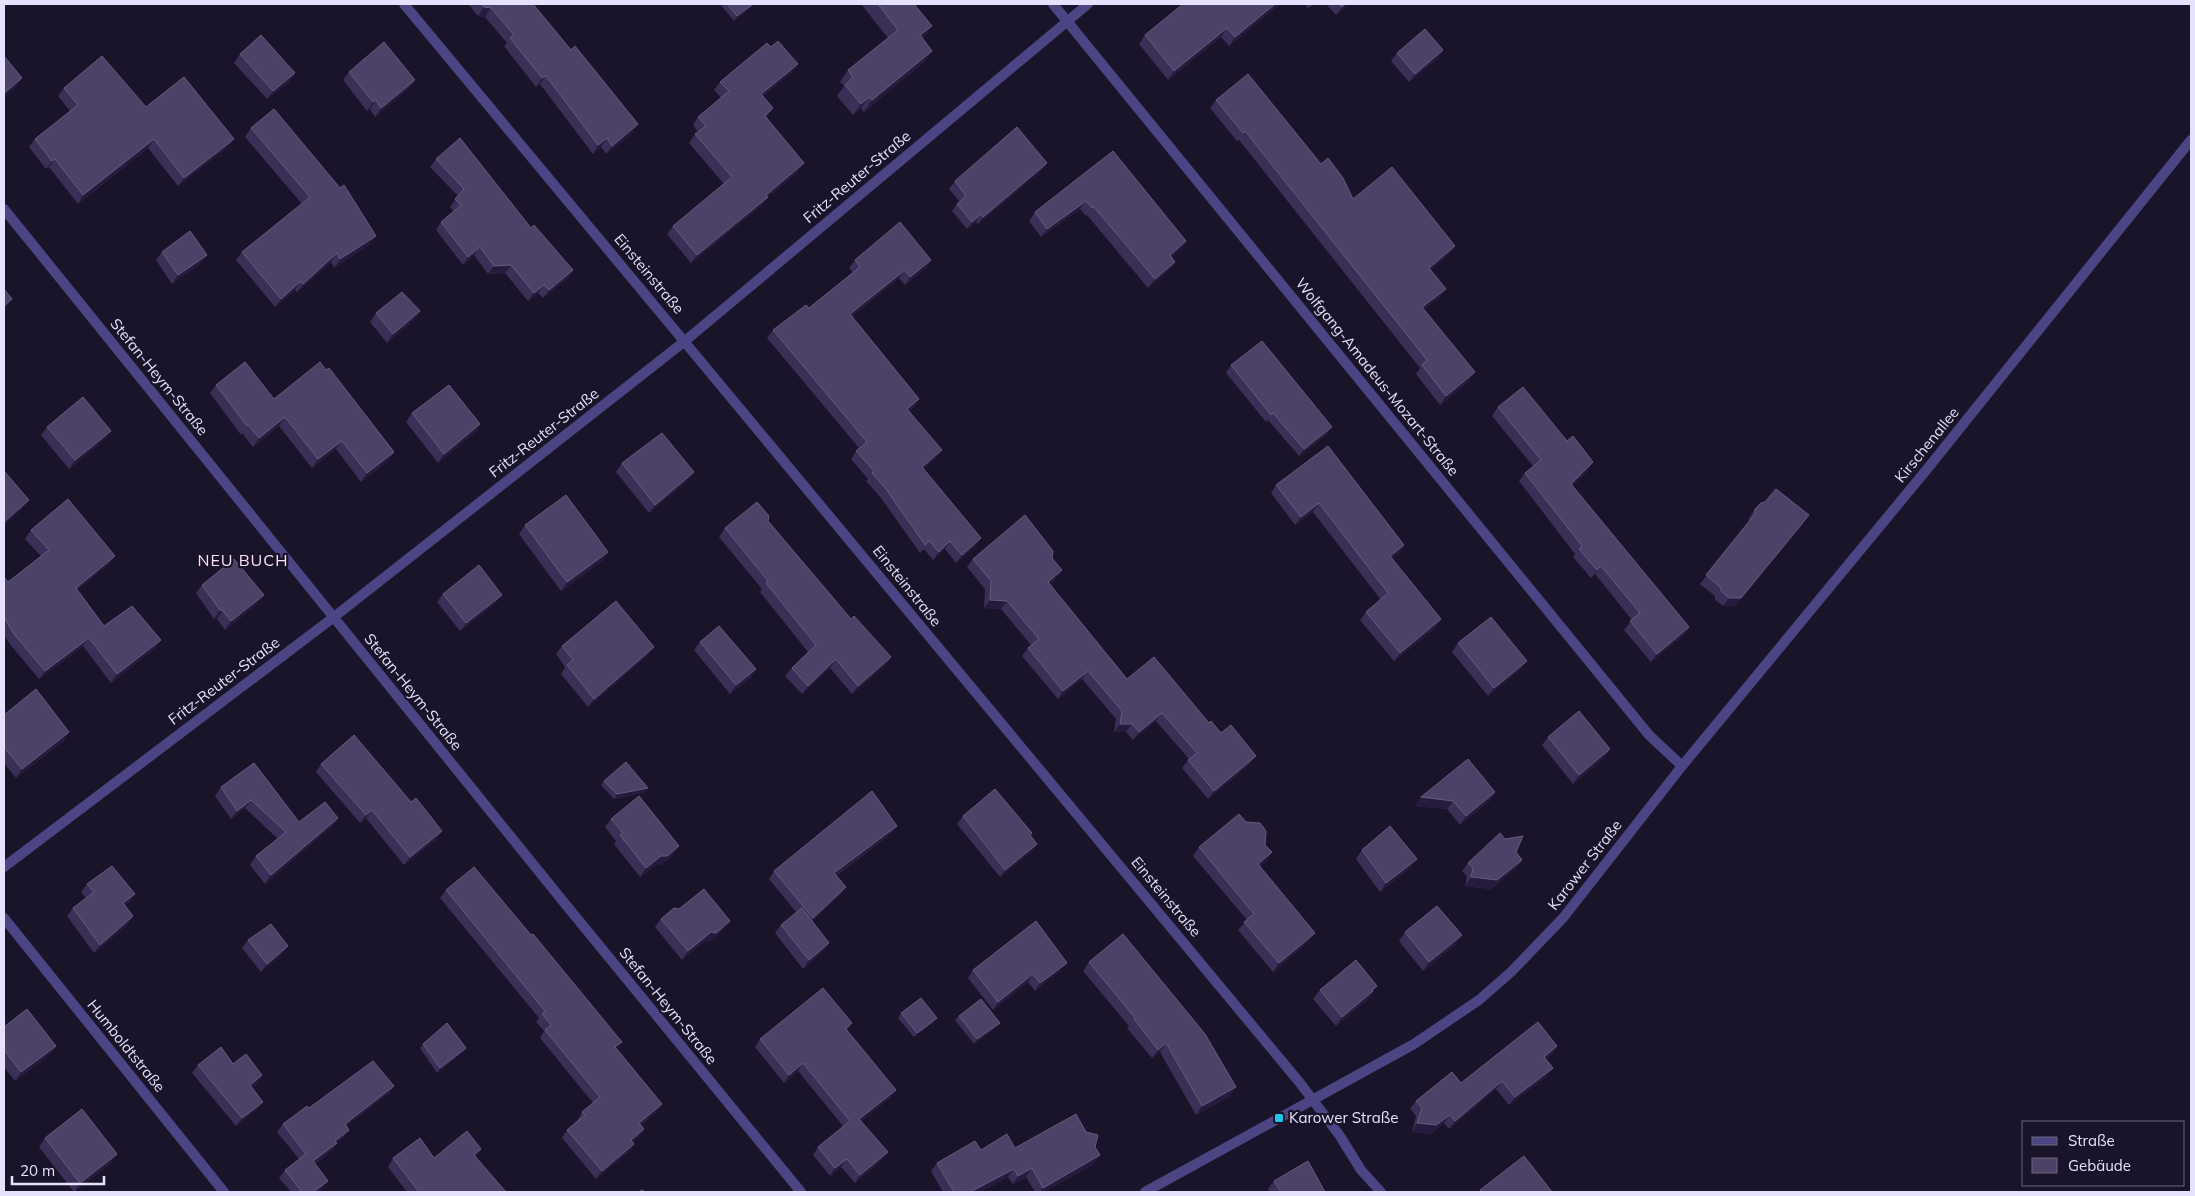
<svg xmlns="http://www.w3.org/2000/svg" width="2195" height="1196" viewBox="0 0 2195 1196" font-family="Mulish,sans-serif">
  <rect width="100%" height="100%" fill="#1a142a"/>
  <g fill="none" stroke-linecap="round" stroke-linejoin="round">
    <path stroke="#4c4584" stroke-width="10" d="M404 4 1300 1083 1340 1136 1361 1170 1381 1192
      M1053 4 1649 735 1682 766
      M4 209 562 900 801 1192
      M4 867 334 617 685 341 1088 4
      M4 918 224 1192
      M1145 1192 1414 1044 1479 1000 1511 972 1563 918 1682 766 1928 468 2191 140"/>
  </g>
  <path fill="#3a2f56" d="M468 4H533L633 132 606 154 601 147 593 154 540 84 536 87 504 46 507 43 485 17 478 16Z
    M720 4H755L734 21Z
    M861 4H916L915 5 924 37 922 38 932 51 924 62 864 112 861 108 853 115 837 96 844 86 840 82 848 70 888 38Z
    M1280 4 1229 46 1221 37 1168 80 1139 44 1145 35Z
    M1305 4H1314L1308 8Z
    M1326 4H1349L1336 15Z
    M1443 50 1437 59 1409 82 1391 61 1397 53Z
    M240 54 295 73 289 82 267 99 234 63Z
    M349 72 415 80 409 88 375 117 370 109 367 111 343 80Z
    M792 72 763 96 773 108 766 118 798 172 768 197 762 205 691 263 667 234 673 226 724 184 689 143 695 134 698 132 693 125 698 117 721 98 714 90 720 82Z
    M64 88 146 107 228 147 178 186 148 148 78 204 49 167 46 169 29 147 35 139 70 111 58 96Z
    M1216 100 1321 164 1353 199 1455 246 1449 254 1430 270 1440 297 1424 309 1469 381 1440 405 1416 374 1420 368 1239 140 1237 141 1210 108Z
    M251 128 370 244 334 268 331 262 297 292 295 290 275 307 236 260 242 252 302 204 245 137Z
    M1113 151 1186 241 1180 250 1171 257 1175 262 1169 270 1148 288 1087 215 1086 216 1080 209 1041 237 1029 221 1035 212Z
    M436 159 531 228 573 270 568 278 543 298 538 293 528 301 505 273 488 274 474 255 463 265 436 230 441 222 454 212 450 207 458 196 430 167Z
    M1047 163 1042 170 978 224 976 222 967 229 952 211 957 204 960 202 949 189 955 181Z
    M162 252 201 263 172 284 156 260Z
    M855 260H931L926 268 905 285 899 278 852 316 914 407 909 411 936 458 923 469 975 547 956 563 945 549 933 560 924 549 920 553 881 498 866 481 868 479 851 459 856 451 859 448 767 338 773 330 809 308 853 273 849 268Z
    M420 311 414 320 387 343 370 322 376 313Z
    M1231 365 1327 434 1299 456 1268 420 1266 422 1226 373Z
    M326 370 394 452 388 461 361 482 336 449 312 468 279 426 253 447 242 433 241 435 210 393 216 385 274 399Z
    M1498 407 1567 441 1593 462 1587 471 1572 486 1689 627 1683 636 1651 662 1624 630 1632 620 1595 574 1591 578 1573 557 1575 554 1519 481 1525 473 1533 466 1492 416Z
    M412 413 480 424 474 433 438 463 406 422Z
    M47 427 105 439 69 469 41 435Z
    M1328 446 1404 545 1399 553 1392 558 1436 627 1394 661 1360 620 1366 612 1381 600 1313 512 1295 525 1271 493 1276 485Z
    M622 463 688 480 649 513 616 472Z
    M1755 509 1803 524 1735 606H1723L1715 600V596L1700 584 1749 521V518Z
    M768 521 851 619 891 657 885 665 852 694 830 668 802 694 785 676 792 668 808 652 760 592 762 589 719 537 725 528Z
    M525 525 608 552 602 561 561 591 519 534Z
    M31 530 109 564 77 590 104 626 155 648 111 683 83 646 39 679 9 643 4 635V577L8 582 41 556 25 539Z
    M1052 558 1062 570 1056 578 1049 584 1127 679 1209 723 1221 733 1250 764 1208 799 1182 768 1189 759 1156 721 1133 740 1126 732H1114L1116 719 1082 679 1058 699 1022 656 1028 648 1031 645 1001 609 984 608 985 589 967 567 973 559Z
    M202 585 258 603 225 630 217 619H214L196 593Z
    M443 594 496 603 460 631 437 602Z
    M700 642 756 669 750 678 730 694 694 650Z
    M1458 643 1521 669 1488 696 1452 652Z
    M562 646 648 655 588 707 561 674 565 667 556 654Z
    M4 715 69 732 63 741 16 778 4 763Z
    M1548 737 1610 749 1604 758 1573 784 1542 745Z
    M254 763 299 822 338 818 332 826 265 884 250 865 256 856 278 839 245 808 231 819 215 796 221 787Z
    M321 764 437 839 404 865 366 818 360 823 316 772Z
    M604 781 645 792 614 799 601 785Z
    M1495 792 1489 801 1460 825 1447 809 1415 806 1421 797Z
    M963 816 1032 833 1030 836 1037 844 1032 851 1000 877 957 824Z
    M611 819 673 855 661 865H655L640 877 614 844 616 841 605 827Z
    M891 834 836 876 840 895 812 921 829 943 823 951 803 969 775 933 781 925 796 912 769 879 774 871Z
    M1505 839 1522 860 1516 868 1491 889 1465 886 1467 876 1462 871 1468 863Z
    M1265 845 1272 852 1266 861 1260 866 1309 941 1273 972 1238 930 1247 920 1193 856 1199 847Z
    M1362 850 1411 867 1380 892 1356 859Z
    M87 884 129 903 125 905 133 916 127 925 94 953 67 916 73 908 86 898 81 892Z
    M446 890 617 1049 662 1104 656 1112 641 1125 644 1129 638 1137 632 1142 634 1144 628 1152 596 1179 562 1138 567 1130 577 1121 582 1112 593 1103 540 1038 544 1031 536 1022 539 1018 440 898Z
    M679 909 724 929 710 941H705L682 960 655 927 661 919Z
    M1405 932 1456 944 1423 971 1399 941Z
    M248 940 282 954 261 972 242 948Z
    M1089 962 1230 1096 1196 1115 1160 1052 1152 1058 1127 1028 1129 1026 1083 971Z
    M973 970H1061L1035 991 1028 982 993 1010 968 978Z
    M1377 986 1367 1000 1336 1026 1313 999 1320 990Z
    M901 1013 934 1022 914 1037 898 1018Z
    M959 1016 996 1027 974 1044 955 1020Z
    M852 1023 847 1030 896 1090 890 1098 861 1121 882 1160 855 1183 841 1167 830 1176 813 1155 818 1147 843 1126 798 1071 784 1083 755 1047 760 1039Z
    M4 1027 56 1046 50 1054 15 1081 4 1067Z
    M423 1044 466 1048 463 1052 437 1073 420 1048Z
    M1557 1046 1552 1054 1546 1059 1553 1068 1547 1076 1509 1105 1496 1089 1449 1129 1444 1123 1431 1134 1412 1132 1416 1116 1410 1109 1416 1101Z
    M233 1064 262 1075 256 1084 251 1087 256 1110 236 1126 192 1073 198 1065Z
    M394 1086 388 1094 346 1126 344 1137 337 1143 331 1151 315 1164 323 1188 317 1192H291L279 1178 285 1170 299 1159 277 1132 283 1124 309 1108Z
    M45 1138 117 1154 111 1163 74 1192 39 1147Z
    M1095 1147 1094 1164 1044 1192H1035L1026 1177 1013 1184 1008 1177 980 1192H943L931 1171 937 1163 981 1150 1015 1148Z
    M475 1157 506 1192H407L388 1167 393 1158Z
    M1274 1181 1325 1192H1270L1268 1189Z"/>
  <path fill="#251c3d" d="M753 4H755L734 21 737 16Z
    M1275 4H1280L1229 46 1235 37Z
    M1345 4H1349L1336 15 1342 7Z
    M484 7 491 8 485 17 478 16Z
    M932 26 924 37 912 46 920 35Z
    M1227 28 1221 37 1168 80 1174 71Z
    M1443 50 1437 59 1409 82 1415 74Z
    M932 51 924 62 864 112 872 100Z
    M798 64 792 72 755 102 761 94Z
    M295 73 289 82 267 99 273 91Z
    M546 76 540 84 536 87 542 78Z
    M22 78 16 87 4 97V93Z
    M415 80 409 88 375 117 381 108Z
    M869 97 861 108 853 115 861 104Z
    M376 100 370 109 367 111 373 102Z
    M773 108 767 117 759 124 765 116Z
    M638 124 633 132 606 154 612 146Z
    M607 138 601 147 593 154 598 145Z
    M154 139 148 148 78 204 83 195Z
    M234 139 228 147 178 186 184 178Z
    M55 159 49 167 46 169 52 161Z
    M804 163 798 172 768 197 762 205 691 263 697 255Z
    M1047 163 1042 170 978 224 983 217Z
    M1086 201 1080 209 1041 237 1047 229Z
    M981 214 976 222 967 229 972 222Z
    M376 236 370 244 334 268 340 259Z
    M1186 241 1180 250 1164 264 1170 255Z
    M1455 246 1449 254 1423 277 1429 268Z
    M480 247 474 255 463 265 468 257Z
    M337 253 331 262 297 292 303 284Z
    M207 255 201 263 172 284 178 275Z
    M931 260 926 268 905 285 910 277Z
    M1175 262 1169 270 1148 288 1155 279Z
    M511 265 505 273 488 274 494 266Z
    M573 270 568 278 543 298 549 290Z
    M905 270 899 278 844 322 850 314Z
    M301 281 295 290 275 307 281 299Z
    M544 285 538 293 528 301 534 293Z
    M1446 289 1440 297 1416 316 1422 307Z
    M12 299 6 307 4 310V306Z
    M420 311 414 320 387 343 393 334Z
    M1475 372 1469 381 1440 405 1446 396Z
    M919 399 914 407 901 417 907 409Z
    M285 417 279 426 253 447 259 438Z
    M480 424 474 433 438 463 444 454Z
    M1332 427 1327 434 1299 456 1304 449Z
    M111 431 105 439 69 469 75 460Z
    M342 441 336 449 312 468 318 459Z
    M942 450 936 458 916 476 922 467Z
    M394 452 388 461 361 482 367 473Z
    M1593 462 1587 471 1565 493 1571 484Z
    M694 472 688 480 649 513 655 505Z
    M29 500 23 508 4 526V522Z
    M1319 503 1313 512 1295 525 1301 517Z
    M1809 515 1803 524 1735 606H1723L1729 598Z
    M981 538 975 547 956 563 962 555Z
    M950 541 945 549 933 560 939 552Z
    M1404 545 1399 553 1384 564 1390 556Z
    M608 552 602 561 561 591 567 582Z
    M115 556 109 564 70 596 76 588Z
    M1601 566 1595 574 1591 578 1597 570Z
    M1062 570 1056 578 1042 591 1048 582Z
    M264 595 258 603 225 630 231 621Z
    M502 595 496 603 460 631 466 623Z
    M990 600 1007 601 1001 609 984 608Z
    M220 610 223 611 217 619H214Z
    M1441 619 1436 627 1394 661 1400 653Z
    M1689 627 1683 636 1651 662 1657 654Z
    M89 638 83 646 39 679 45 671Z
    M161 640 155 648 111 683 117 674Z
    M654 647 648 655 588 707 594 699Z
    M891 657 885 665 852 694 858 686Z
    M836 659 830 668 802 694 808 686Z
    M1527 661 1521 669 1488 696 1494 688Z
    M756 669 750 678 730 694 736 685Z
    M1088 671 1082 679 1058 699 1063 691Z
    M1162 713 1156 721 1133 740 1139 732Z
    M1120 724H1132L1126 732H1114Z
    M69 732 63 741 16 778 22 769Z
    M1610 749 1604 758 1573 784 1579 775Z
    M1256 756 1250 764 1208 799 1214 791Z
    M648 788 645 792 614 799 617 794Z
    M1495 792 1489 801 1460 825 1466 816Z
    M1421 797 1453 801 1447 809 1415 806Z
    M251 800 245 808 231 819 237 811Z
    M372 810 366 818 360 823 366 815Z
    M338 818 332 826 265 884 271 875Z
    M897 826 891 834 828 881 834 873Z
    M442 831 437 839 404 865 410 857Z
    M1037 844 1032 851 1000 877 1005 870Z
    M679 846 673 855 661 865H655L640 877 646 868 661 856Z
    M1272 852 1266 861 1252 872 1258 864Z
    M1417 859 1411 867 1380 892 1386 883Z
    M1522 860 1516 868 1491 889 1465 886 1471 877Z
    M846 887 840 895 807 925 813 918Z
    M135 894 129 903 117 911 123 903Z
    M133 916 127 925 94 953 100 945Z
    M730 921 724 929 710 941H705L682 960 688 951 711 932Z
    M1315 933 1309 941 1273 972 1279 963Z
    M1462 935 1456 944 1423 971 1429 962Z
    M829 943 823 951 803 969 809 960Z
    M288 946 282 954 261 972 267 964Z
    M1067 963 1061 970 1035 991 1040 983Z
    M1033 974 1028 982 993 1010 998 1002Z
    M1377 986 1367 1000 1336 1026 1342 1017 1372 990Z
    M937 1018 934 1022 914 1037 917 1033Z
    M1000 1023 996 1027 974 1044 977 1039Z
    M1166 1043 1160 1052 1152 1058 1158 1050Z
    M56 1046 50 1054 15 1081 21 1072Z
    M1557 1046 1552 1054 1539 1065 1544 1057Z
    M466 1048 463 1052 437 1073 440 1068Z
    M803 1063 798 1071 784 1083 789 1075Z
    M1553 1068 1547 1076 1509 1105 1515 1097Z
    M262 1075 256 1084 244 1093 250 1085Z
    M1502 1081 1496 1089 1449 1129 1455 1121Z
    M394 1086 388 1094 339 1131 345 1124Z
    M1236 1087 1230 1096 1196 1115 1202 1106Z
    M896 1090 890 1098 854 1127 859 1119Z
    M263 1102 256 1110 236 1126 242 1118Z
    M662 1104 656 1112 633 1131 639 1123Z
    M1450 1115 1444 1123 1431 1134 1412 1132 1417 1123Z
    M644 1129 638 1137 625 1148 631 1140Z
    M349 1130 344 1137 329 1149 335 1141Z
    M337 1143 331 1151 307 1169 313 1161Z
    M634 1144 628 1152 596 1179 602 1171Z
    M481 1149 476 1157 468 1164 474 1155Z
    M888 1152 882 1160 855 1183 860 1175Z
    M117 1154 111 1163 74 1192 80 1183Z
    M1100 1155 1094 1164 1044 1192H1040L1043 1188Z
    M847 1159 841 1167 830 1176 835 1168Z
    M1032 1168 1026 1177 1013 1184 1018 1176Z
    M1014 1169 1008 1177 980 1192H970Z
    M328 1181 323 1188 317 1192H313Z"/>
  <path fill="#4c4267" stroke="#645b7f" d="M481 4H533L571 50 575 46 638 124 612 146 607 138 598 145 546 76 542 78 510 38 514 35 491 8 484 7Z
    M727 4H753L737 16Z
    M878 4H914L932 26 920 35 932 51 872 100 869 97 861 104 845 85 853 77 848 70 898 30Z
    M1183 4H1275L1235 37 1227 28 1174 71 1145 35Z
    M1339 4H1345L1342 7Z
    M1425 29 1443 50 1415 74 1397 53Z
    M261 35 295 73 273 91 240 54Z
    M778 41 798 64 761 94 773 108 765 116 804 163 766 195 768 197 697 255 673 226 732 177 695 134 706 126 698 117 729 91 720 82 767 43 771 47Z
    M384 42 415 80 381 108 376 100 373 102 349 72Z
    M4 56 22 78 4 93Z
    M102 56 146 107 184 77 234 139 184 178 154 139 83 195 55 159 52 161 35 139 78 105 64 88Z
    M1248 74 1321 164 1328 158 1343 178 1353 199 1392 167 1455 246 1429 268 1446 289 1422 307 1475 372 1446 396 1422 365 1427 360 1245 131 1243 133 1216 100Z
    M274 109 340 188 344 185 376 236 340 259 337 253 303 284 301 281 281 299 242 252 310 197 251 128Z
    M1017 127 1047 163 983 217 981 214 972 222 957 204 966 196 955 181Z
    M460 138 531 228 534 225 573 270 549 290 544 285 534 293 511 265 494 266 480 247 468 257 441 222 461 205 455 199 464 189 436 159Z
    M1113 151 1186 241 1170 255 1175 262 1155 279 1093 206 1092 208 1086 201 1047 229 1035 212Z
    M900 222 931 260 910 277 905 270 850 314 919 399 907 409 942 450 922 467 981 538 962 555 950 541 939 552 929 541 925 545 886 489 872 473 874 471 856 451 867 442 773 330 806 305 809 308 860 267 855 260Z
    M190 231 207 255 178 275 162 252Z
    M4 289 12 299 4 306Z
    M402 292 420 311 393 334 376 313Z
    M1262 341 1332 427 1304 449 1273 413 1271 415 1231 365Z
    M245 362 274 399 320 362 326 370 329 368 394 452 367 473 342 441 318 459 285 417 259 438 248 425 247 426 216 385Z
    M449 385 480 424 444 454 412 413Z
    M1523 387 1567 441 1573 436 1593 462 1571 484 1689 627 1657 654 1630 621 1640 613 1601 566 1597 570 1579 549 1582 546 1525 473 1541 460 1498 407Z
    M83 397 111 431 75 460 47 427Z
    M662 433 694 472 655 505 622 463Z
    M1328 446 1404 545 1390 556 1441 619 1400 653 1366 612 1388 593 1319 503 1301 517 1276 485Z
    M4 471 29 500 4 522Z
    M1776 489 1809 515 1741 598H1729L1721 591V588L1706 575 1755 514V509L1761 503 1765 502Z
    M566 495 608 552 567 582 525 525Z
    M68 499 115 556 76 588 104 626 132 606 161 640 117 674 89 638 45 671 14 634 4 617V577L8 582 49 550 31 530Z
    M757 502 769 516 768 521 851 619 854 616 891 657 858 686 836 659 808 686 792 668 816 645 766 583 768 581 725 528Z
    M1025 515 1053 551 1052 558 1062 570 1048 582 1127 679 1154 657 1209 723 1211 721 1221 733 1231 725 1256 756 1214 791 1188 760 1197 753 1162 713 1139 732 1132 724H1120L1122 711 1088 671 1063 691 1028 648 1039 639 1007 601 990 600 991 581 973 559Z
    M234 559 264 595 231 621 223 611 220 610 202 585Z
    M479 565 502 595 466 623 443 594Z
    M616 601 654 647 594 699 567 665 573 660 562 646Z
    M1491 617 1527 661 1494 688 1458 643Z
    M719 626 756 669 736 685 700 642Z
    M36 689 69 732 22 769 4 747V715Z
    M1579 711 1610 749 1579 775 1548 737Z
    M354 735 411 802 416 798 442 831 410 857 372 810 366 815 321 764Z
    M1468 759 1495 792 1466 816 1453 801 1421 797Z
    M626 762 648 788 617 794 604 781Z
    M254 763 299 822 325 802 338 818 271 875 256 856 286 832 251 800 237 811 221 787Z
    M995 789 1032 833 1030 835 1037 844 1005 870 963 816Z
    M872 791 897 826 834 873 846 887 813 918 774 871Z
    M639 796 679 846 667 856H661L646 868 620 835 623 833 611 819Z
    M1239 814 1246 822 1260 823 1266 831 1265 845 1272 852 1258 864 1315 933 1279 963 1244 922 1254 914 1199 847Z
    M1390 826 1417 859 1386 883 1362 850Z
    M1500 833 1505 839 1523 836 1516 852 1522 860 1497 880 1471 877 1473 868 1468 863Z
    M112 866 135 894 123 903 133 916 100 945 73 908 94 892 87 884Z
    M474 867 531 935 533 934 622 1042 615 1047 662 1104 639 1123 644 1129 631 1140 634 1144 602 1171 567 1130 585 1115 582 1112 600 1097 545 1030 551 1025 542 1014 545 1011 446 890Z
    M704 889 730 921 716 933 711 932 688 951 661 919 674 908 679 909Z
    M1437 906 1462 935 1429 962 1405 932Z
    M802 908 829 943 809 960 781 925Z
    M1036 921 1067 963 1040 983 1033 974 998 1002 973 970Z
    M271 924 288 946 267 964 248 940Z
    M1123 934 1205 1034 1236 1087 1202 1106 1166 1043 1158 1050 1134 1019 1135 1018 1089 962Z
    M1356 960 1377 986 1372 990 1373 991 1342 1017 1320 990Z
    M823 988 852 1023 845 1028 896 1090 859 1119 888 1152 860 1175 847 1159 835 1168 818 1147 850 1121 803 1063 789 1075 760 1039Z
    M921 998 937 1018 917 1033 901 1013Z
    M981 999 1000 1023 977 1039 959 1016Z
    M27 1009 56 1046 21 1072 4 1050V1027Z
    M1538 1022 1557 1046 1544 1057 1553 1068 1515 1097 1502 1081 1455 1121 1450 1115 1436 1125 1417 1123 1422 1108 1416 1101 1452 1072 1461 1083Z
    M447 1023 466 1048 440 1068 423 1044Z
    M221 1047 233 1064 246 1054 262 1075 250 1085 263 1102 242 1118 198 1065Z
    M373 1061 394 1086 345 1124 349 1130 335 1141 337 1143 313 1161 328 1181 313 1192H302L285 1170 306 1154 283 1124 307 1106 309 1108Z
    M82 1109 117 1154 80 1183 45 1138Z
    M1076 1114 1086 1132 1098 1135 1095 1147 1100 1155 1043 1188 1032 1168 1018 1176 1014 1169 970 1192H954L937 1163 975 1141 981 1150 1007 1134 1015 1148Z
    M467 1131 481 1149 474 1155 506 1192H419L393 1158 420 1138 434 1158Z
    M1524 1156 1552 1192H1482L1480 1190Z
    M1308 1161 1325 1192H1281L1274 1181Z
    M642 1190 645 1192H638Z"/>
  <rect fill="#21c3e7" stroke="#1a142a" stroke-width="2" x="1274" y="1113" width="10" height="10" rx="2.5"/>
  <g text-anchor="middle" stroke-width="4.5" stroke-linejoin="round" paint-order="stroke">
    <g font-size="15" fill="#e6e1fc" stroke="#1a142a">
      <text transform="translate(857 177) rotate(-40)" y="5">Fritz-Reuter-Straße</text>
      <text transform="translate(649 274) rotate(50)" y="5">Einsteinstraße</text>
      <text transform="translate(159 377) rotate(51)" y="5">Stefan-Heym-Straße</text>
      <text transform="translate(1377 377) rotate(51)" y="5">Wolfgang-Amadeus-Mozart-Straße</text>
      <text transform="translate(544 433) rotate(-38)" y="5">Fritz-Reuter-Straße</text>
      <text transform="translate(1927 445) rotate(-51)" y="5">Kirschenallee</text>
      <text transform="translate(907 586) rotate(51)" y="5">Einsteinstraße</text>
      <text transform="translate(224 681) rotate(-37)" y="5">Fritz-Reuter-Straße</text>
      <text transform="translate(413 692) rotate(51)" y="5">Stefan-Heym-Straße</text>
      <text transform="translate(1585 865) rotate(-52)" y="5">Karower Straße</text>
      <text transform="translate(1166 897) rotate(50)" y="5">Einsteinstraße</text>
      <text transform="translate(668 1006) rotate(51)" y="5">Stefan-Heym-Straße</text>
      <text transform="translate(126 1046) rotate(51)" y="5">Humboldtstraße</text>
    </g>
    <g font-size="15" fill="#e6e1fc" stroke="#1a142a" text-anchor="start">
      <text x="1289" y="1123">Karower Straße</text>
    </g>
    <g font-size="16" letter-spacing="1" fill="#fce3f1" stroke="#1a142a">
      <text x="243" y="566">NEU BUCH</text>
    </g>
  </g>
  <rect width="2195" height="1196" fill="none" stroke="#e6e1fc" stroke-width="10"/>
  <rect x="2022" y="1121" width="162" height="65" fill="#1a142a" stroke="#6c667e"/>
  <rect x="2032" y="1137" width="25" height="8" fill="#4c4584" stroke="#6c667e"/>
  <text x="2068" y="1146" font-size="15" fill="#e6e1fc">Straße</text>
  <rect x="2032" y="1158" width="25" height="15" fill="#4c4267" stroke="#6c667e"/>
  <text x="2068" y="1171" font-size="15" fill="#e6e1fc">Gebäude</text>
  <path d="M12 1176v8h92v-8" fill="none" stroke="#e6e1fc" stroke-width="2.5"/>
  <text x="20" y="1176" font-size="15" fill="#e6e1fc" stroke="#1a142a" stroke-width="4" paint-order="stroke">20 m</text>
</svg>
